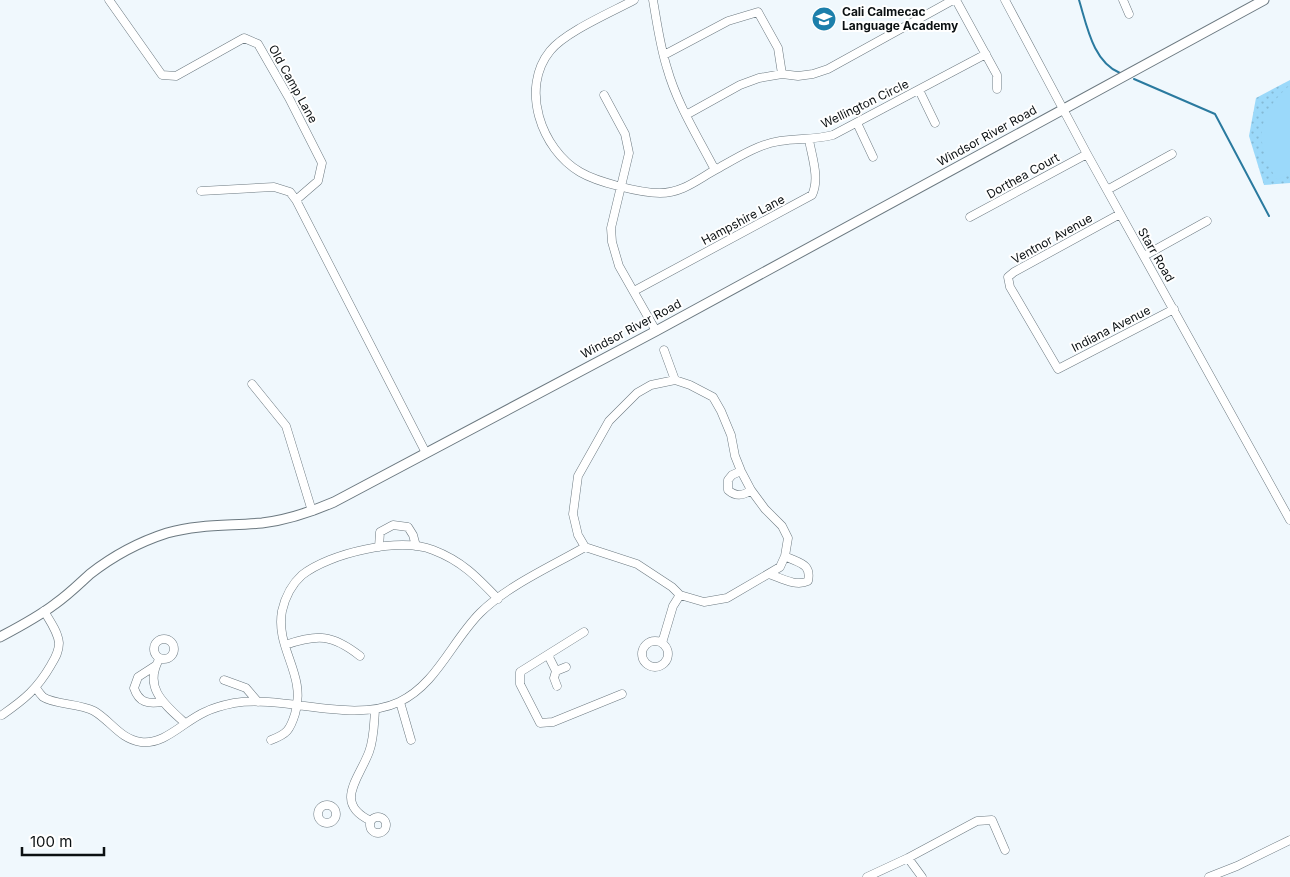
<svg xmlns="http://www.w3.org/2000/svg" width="1290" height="877" viewBox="0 0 1290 877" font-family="Inter,sans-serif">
  <defs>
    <pattern id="park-dots" width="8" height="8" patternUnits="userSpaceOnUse" patternTransform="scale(1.25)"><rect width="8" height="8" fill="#9bd9fa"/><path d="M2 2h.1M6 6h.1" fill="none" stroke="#84b9d5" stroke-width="1.8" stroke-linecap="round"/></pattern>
  </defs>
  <rect width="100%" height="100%" fill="#f0f8fd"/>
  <path fill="url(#park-dots)" d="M1290 80V183L1264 185 1249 136 1256 98Z"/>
  <path fill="#9bd9fa" d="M1290 85V173L1277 180C1253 143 1257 113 1290 85Z"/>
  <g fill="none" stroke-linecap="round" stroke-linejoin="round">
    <path stroke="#2a7a9f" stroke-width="2" d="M1079 0C1087 26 1093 62 1120 73
      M1134 79 1215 114 1269 216"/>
    <defs>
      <path id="minor" d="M109 0 162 75 176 76 244 38 258 44 289 98 322 163 318 181 296 200 426 453
        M634 0C612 12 565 32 550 51 520 88 541 149 580 172 597 182 640 193 660 193 682 193 697 180 715 170 735 159 758 144 780 141 799 138 813 140 833 135L986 54
        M653 0C657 23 660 46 667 68 677 104 698 137 715 170
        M956 0 997 75V89
        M1005 0 1087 154 1290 520
        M1123 0 1129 14
        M664 55 728 21 758 12 778 48 782 74
        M919 90 935 123
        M604 95 625 134 629 153 611 228 612 242 619 266 656 331
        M686 115 740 85 759 78 782 74 798 76 813 74 828 69 953 0
        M857 123 873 157
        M1107 190 1172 154
        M201 191 274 187 290 192 296 200
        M1120 214 1014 272 1008 277 1010 287 1058 369 1174 309
        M970 217 1087 154
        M1144 256 1207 221
        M634 291 812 195C820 179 812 157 809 140
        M664 350 675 380
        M252 384 286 426 312 511
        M741 471 732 475 728 480V490C736 497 743 496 751 490
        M379 547 380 532 393 525 408 527 413 535 416 546
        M769 574C781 578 796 587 808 581 812 563 798 563 785 556
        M584 632 520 672V684L540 723 553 722 622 694
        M154 649a10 10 0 1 1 20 0a10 10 0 1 1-20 0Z
        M642 654a13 13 0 1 1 26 0a13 13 0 1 1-26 0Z
        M662 643 673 606 680 595
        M285 645C318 634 332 634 360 656
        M548 655 556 671 566 667
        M160 658C142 687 165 705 185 723
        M155 666 138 677 134 688C139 703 148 704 162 702
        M556 671 554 678 557 686
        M224 680 246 688 258 702
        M36 688C38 691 41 695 43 697 55 705 79 703 94 711 111 721 120 739 141 742 165 745 184 721 205 712 213 708 224 705 234 703 286 695 352 724 399 702 436 685 452 641 480 613 507 586 552 566 585 547L578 535 573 514 578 476 609 421 637 393 651 385 675 380 690 385 713 397 721 411 731 435 735 456 741 471 751 490 765 509 782 526 788 538 785 556 780 567 727 598 704 602 680 595 672 587 637 564 585 547
        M400 702 411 740
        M2 715C25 699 37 689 51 665 55 658 59 652 59 643 58 632 50 621 44 611
        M271 740C287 734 290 730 295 714 307 674 275 649 282 611 285 598 292 584 302 575 330 553 399 537 433 550 462 561 477 577 498 599
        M318 814a9 9 0 1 1 18 0a9 9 0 1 1-18 0Z
        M370 825a8 8 0 1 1 16 0a8 8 0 1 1-16 0Z
        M371 821C333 803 359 779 369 752 374 739 374 724 375 710
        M908 858 977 821 992 820 1005 850
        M867 877 908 858 922 877
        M1209 877 1237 866 1290 840"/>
      <path id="major" d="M0 637C19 627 38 617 55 604 68 595 79 584 90 574 113 556 139 542 167 533 199 524 229 526 262 523 287 520 311 512 334 502L656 331 1264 0"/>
    </defs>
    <use href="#minor" stroke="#6c7980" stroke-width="9"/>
    <use href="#major" stroke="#6c7980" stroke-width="11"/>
    <use href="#minor" stroke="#fff" stroke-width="8"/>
    <use href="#major" stroke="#fff" stroke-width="9"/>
  </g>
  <defs>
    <symbol id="school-disc" viewBox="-11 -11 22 22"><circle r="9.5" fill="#1c7fab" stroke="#fff"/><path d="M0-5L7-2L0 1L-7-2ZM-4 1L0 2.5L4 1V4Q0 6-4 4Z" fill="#fff"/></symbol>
  </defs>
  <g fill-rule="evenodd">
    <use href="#school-disc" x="810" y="5" width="28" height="28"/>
  </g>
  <g text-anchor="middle" stroke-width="4" stroke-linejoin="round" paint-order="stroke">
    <g font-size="12" font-weight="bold" fill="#0b1012" stroke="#fff" text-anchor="start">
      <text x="842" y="16">Cali Calmecac<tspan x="842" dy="14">Language Academy</tspan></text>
    </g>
    <g font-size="12" fill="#0b1012" stroke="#fff">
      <text transform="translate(293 84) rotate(61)" y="4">Old Camp Lane</text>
      <text transform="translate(865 104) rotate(-26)" y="4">Wellington Circle</text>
      <text transform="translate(987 136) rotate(-29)" y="4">Windsor River Road</text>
      <text transform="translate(1023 176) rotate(-29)" y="4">Dorthea Court</text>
      <text transform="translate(743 220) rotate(-28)" y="4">Hampshire Lane</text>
      <text transform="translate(1052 239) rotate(-29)" y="4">Ventnor Avenue</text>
      <text transform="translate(1156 255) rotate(60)" y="4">Starr Road</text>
      <text transform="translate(631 329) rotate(-28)" y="4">Windsor River Road</text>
      <text transform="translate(1111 329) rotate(-27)" y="4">Indiana Avenue</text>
    </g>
  </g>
  <path d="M22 847v8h82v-8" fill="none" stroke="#0b1012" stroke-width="2.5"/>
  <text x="30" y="847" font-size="15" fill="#0b1012" stroke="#ffffff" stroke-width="4" paint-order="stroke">100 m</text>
</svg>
